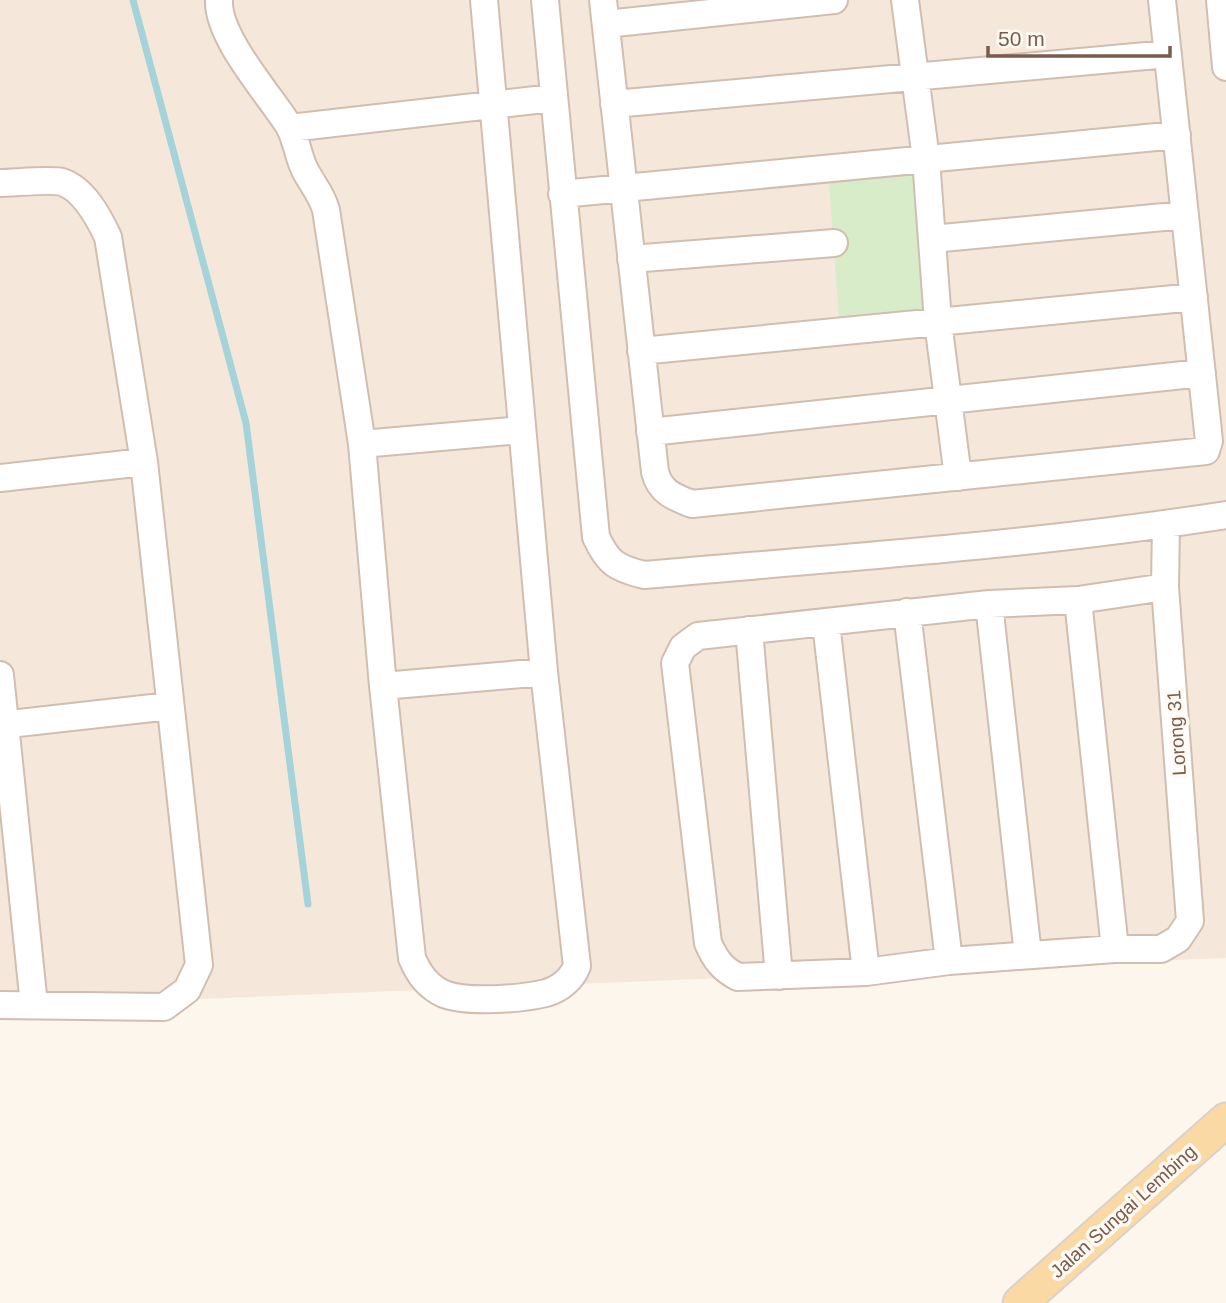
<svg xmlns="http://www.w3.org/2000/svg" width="1226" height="1303" viewBox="0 0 1226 1303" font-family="Helvetica,sans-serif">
  <rect width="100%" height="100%" fill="#fdf6ec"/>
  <path fill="#f5e8da" d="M0 0H1226V958L0 1007Z"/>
  <path fill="#d8ecc9" d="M926 159 938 322 840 332 828 169Z"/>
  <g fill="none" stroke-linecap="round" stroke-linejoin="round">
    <path stroke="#a5d3da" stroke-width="7" d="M133 0 246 423 308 904"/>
    <defs>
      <path id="minor" d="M219 0C217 37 269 94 289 126 297 140 298 158 306 172 313 185 322 195 326 210L362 444 383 686 412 958C418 973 428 987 444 994 467 1003 521 999 546 993 560 989 572 979 577 966L544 672 484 0
        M545 0 596 537C608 563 616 568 644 575 838 558 1033 545 1226 515
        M603 0 655 472C660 492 674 497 692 504L1206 451 1209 441 1162 0
        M905 0 926 159 938 322 958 477
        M1220 0 1226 67
        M606 24 834 0
        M614 104 1168 54
        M290 128 553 98
        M0 183C13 183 52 179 62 182 84 189 99 218 108 237L144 462 199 965 187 990 164 1007 0 1005
        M562 194 1177 135
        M932 239 1185 215
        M631 259 834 243
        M641 351 1194 297
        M650 432 1202 373
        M362 444 521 430
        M0 478 144 462
        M1165 587 1078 600 989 604 698 636 683 647 675 663 708 943C715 959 722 969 738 977L866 972 949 961 1115 949H1161L1178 939 1190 921 1165 587 1166 524
        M1078 600 1115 949
        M989 604 1028 955
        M907 612 949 961
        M826 623 866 972
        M749 630 779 976
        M0 675 34 1005
        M383 686 544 672
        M0 725 170 706"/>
      <path id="major" d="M1020 1303 1226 1120"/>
    </defs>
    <use href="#minor" stroke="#d1beb0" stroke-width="30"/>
    <use href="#major" stroke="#dad1cd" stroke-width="37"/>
    <use href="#minor" stroke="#fff" stroke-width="26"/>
    <use href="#major" stroke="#fbd9a5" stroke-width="33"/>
  </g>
  <g text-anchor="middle" stroke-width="7" stroke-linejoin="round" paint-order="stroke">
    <g font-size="19" fill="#7a5c4d" stroke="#fffaf3">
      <text transform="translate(1176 733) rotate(-94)" y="7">Lorong 31</text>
      <text transform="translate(1123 1211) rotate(-42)" y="7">Jalan Sungai Lembing</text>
    </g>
  </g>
  <path d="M988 46v10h182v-10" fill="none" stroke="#7a5c4d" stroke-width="3.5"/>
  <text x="998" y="46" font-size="21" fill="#7a5c4d" stroke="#fffaf3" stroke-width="5" paint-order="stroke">50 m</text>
</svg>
